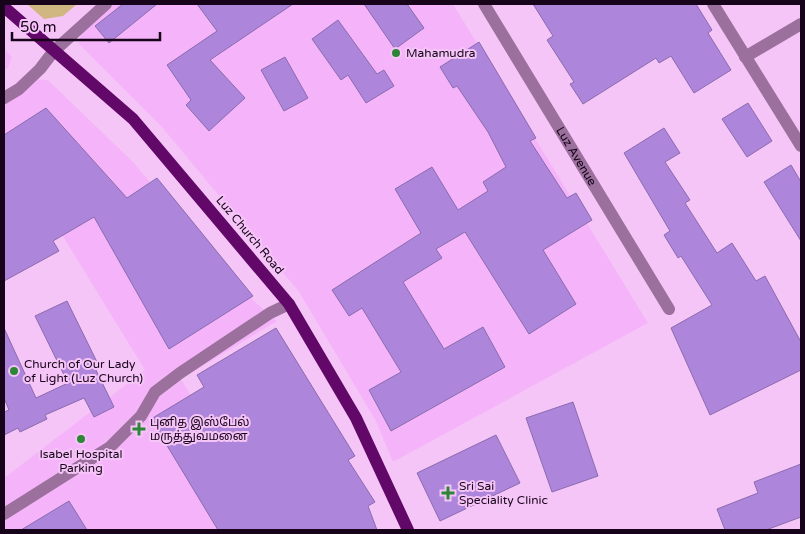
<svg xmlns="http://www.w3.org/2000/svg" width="805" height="534" viewBox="0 0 805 534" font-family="'Varela Round','Noto Sans Tamil',sans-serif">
  <rect width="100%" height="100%" fill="#f6c5f8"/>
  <path fill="#f5b4f9" d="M111 4H453L648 323 393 462 376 421 299 292 161 126 79 44 82 28Z
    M4 49 12 57 8 68 4 70Z
    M29 79 48 80 132 161 253 300 277 321 181 379 267 525 260 530H4V478L145 370 62 235 4 271V94Z"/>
  <path fill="#d0b680" d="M27 4H77L63 16 44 19Z"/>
  <path fill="#ad85da" stroke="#8b6baf" d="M123 4H157L109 43 95 26Z
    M197 4H293L210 60 245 98 209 131 186 105 191 100 167 65 217 31Z
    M364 4H407L424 28 395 49Z
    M533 4H696L712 30 708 33 731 70 694 93 671 56 659 63 656 58 583 104 570 84 574 82 547 40 553 36Z
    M338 20 377 74 384 70 394 86 366 103 348 75 341 80 312 39Z
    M479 42 536 138 530 141 567 198 576 193 592 220 543 250 576 304 529 334 465 232 436 249 442 258 403 282 444 349 483 327 505 367 391 431 369 390 401 372 362 308 349 316 332 290 421 233 395 189 432 167 458 210 488 191 483 182 506 167 488 132 457 86 453 88 440 67Z
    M285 57 308 98 284 111 261 70Z
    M748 103 772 141 747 157 722 119Z
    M46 108 127 198 157 178 253 296 169 349 94 217 53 241 59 251 4 281V135Z
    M664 128 680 153 665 162 690 200 685 203 717 253 732 243 756 281 765 276 801 342V370L710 415 671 328 712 305 681 256 678 258 664 235 670 231 624 153Z
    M791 165 801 182V241L764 182Z
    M67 301 99 366 95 368 114 407 94 417 84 398 45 415 47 419 20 432 18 428 4 435V412L9 410 4 398V328L36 398 68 383 35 316Z
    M276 328 355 456 348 460 375 502 368 506 377 530H218L151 419 204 387 197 375Z
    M573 402 598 476 552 492 526 418Z
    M496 435 520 483 440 521 417 473Z
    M801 464V517L766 530H725L717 509 758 493 754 482Z
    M69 501 87 530H21Z"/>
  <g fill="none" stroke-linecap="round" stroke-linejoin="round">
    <g stroke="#9b709d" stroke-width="12">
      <path id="s1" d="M484 4 669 309"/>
      <path d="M713 4 801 146"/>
      <path d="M745 57 801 24"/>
      <path d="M4 98 19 89 40 69 53 52 106 4"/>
      <path d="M4 514 110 447 141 416 155 392 180 373 270 313 289 304"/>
    </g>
    <path stroke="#620868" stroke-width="12" d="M4 7 133 119 289 304 356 418 408 530"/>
  </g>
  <g fill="#2d8636" stroke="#f6c5f8" stroke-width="2">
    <circle cx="396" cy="53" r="5"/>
    <circle cx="14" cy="371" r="5"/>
    <path d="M136.5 421.5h5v5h5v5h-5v5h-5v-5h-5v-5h5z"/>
    <circle cx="81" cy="439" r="5"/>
    <path d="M445.5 485.5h5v5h5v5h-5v5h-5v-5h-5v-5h5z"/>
  </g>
  <g text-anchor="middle" stroke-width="4" stroke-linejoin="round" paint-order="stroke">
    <g font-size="12" fill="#18041a" stroke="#f6c5f8" text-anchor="start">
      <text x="406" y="57">Mahamudra</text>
      <text x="24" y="368">Church of Our Lady<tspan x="24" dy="14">of Light (Luz Church)</tspan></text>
      <text x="150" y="426">புனித இஸ்பேல்<tspan x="150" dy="14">மருத்துவமனை</tspan></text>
      <text x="81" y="458" text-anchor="middle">Isabel Hospital<tspan x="81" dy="14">Parking</tspan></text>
      <text x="459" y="490">Sri Sai<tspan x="459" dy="14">Speciality Clinic</tspan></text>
    </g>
    <g font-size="12" fill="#18041a" stroke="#f6c5f8">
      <text dy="4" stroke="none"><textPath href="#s1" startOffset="178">Luz Avenue</textPath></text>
      <text transform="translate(250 235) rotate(50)" y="4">Luz Church Road</text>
    </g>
  </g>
  <rect width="805" height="534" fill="none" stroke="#18041a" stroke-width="10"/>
  <path d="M12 32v8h148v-8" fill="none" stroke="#18041a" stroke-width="2.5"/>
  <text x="20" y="32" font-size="15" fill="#18041a" stroke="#f6c5f8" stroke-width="4" paint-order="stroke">50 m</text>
</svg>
